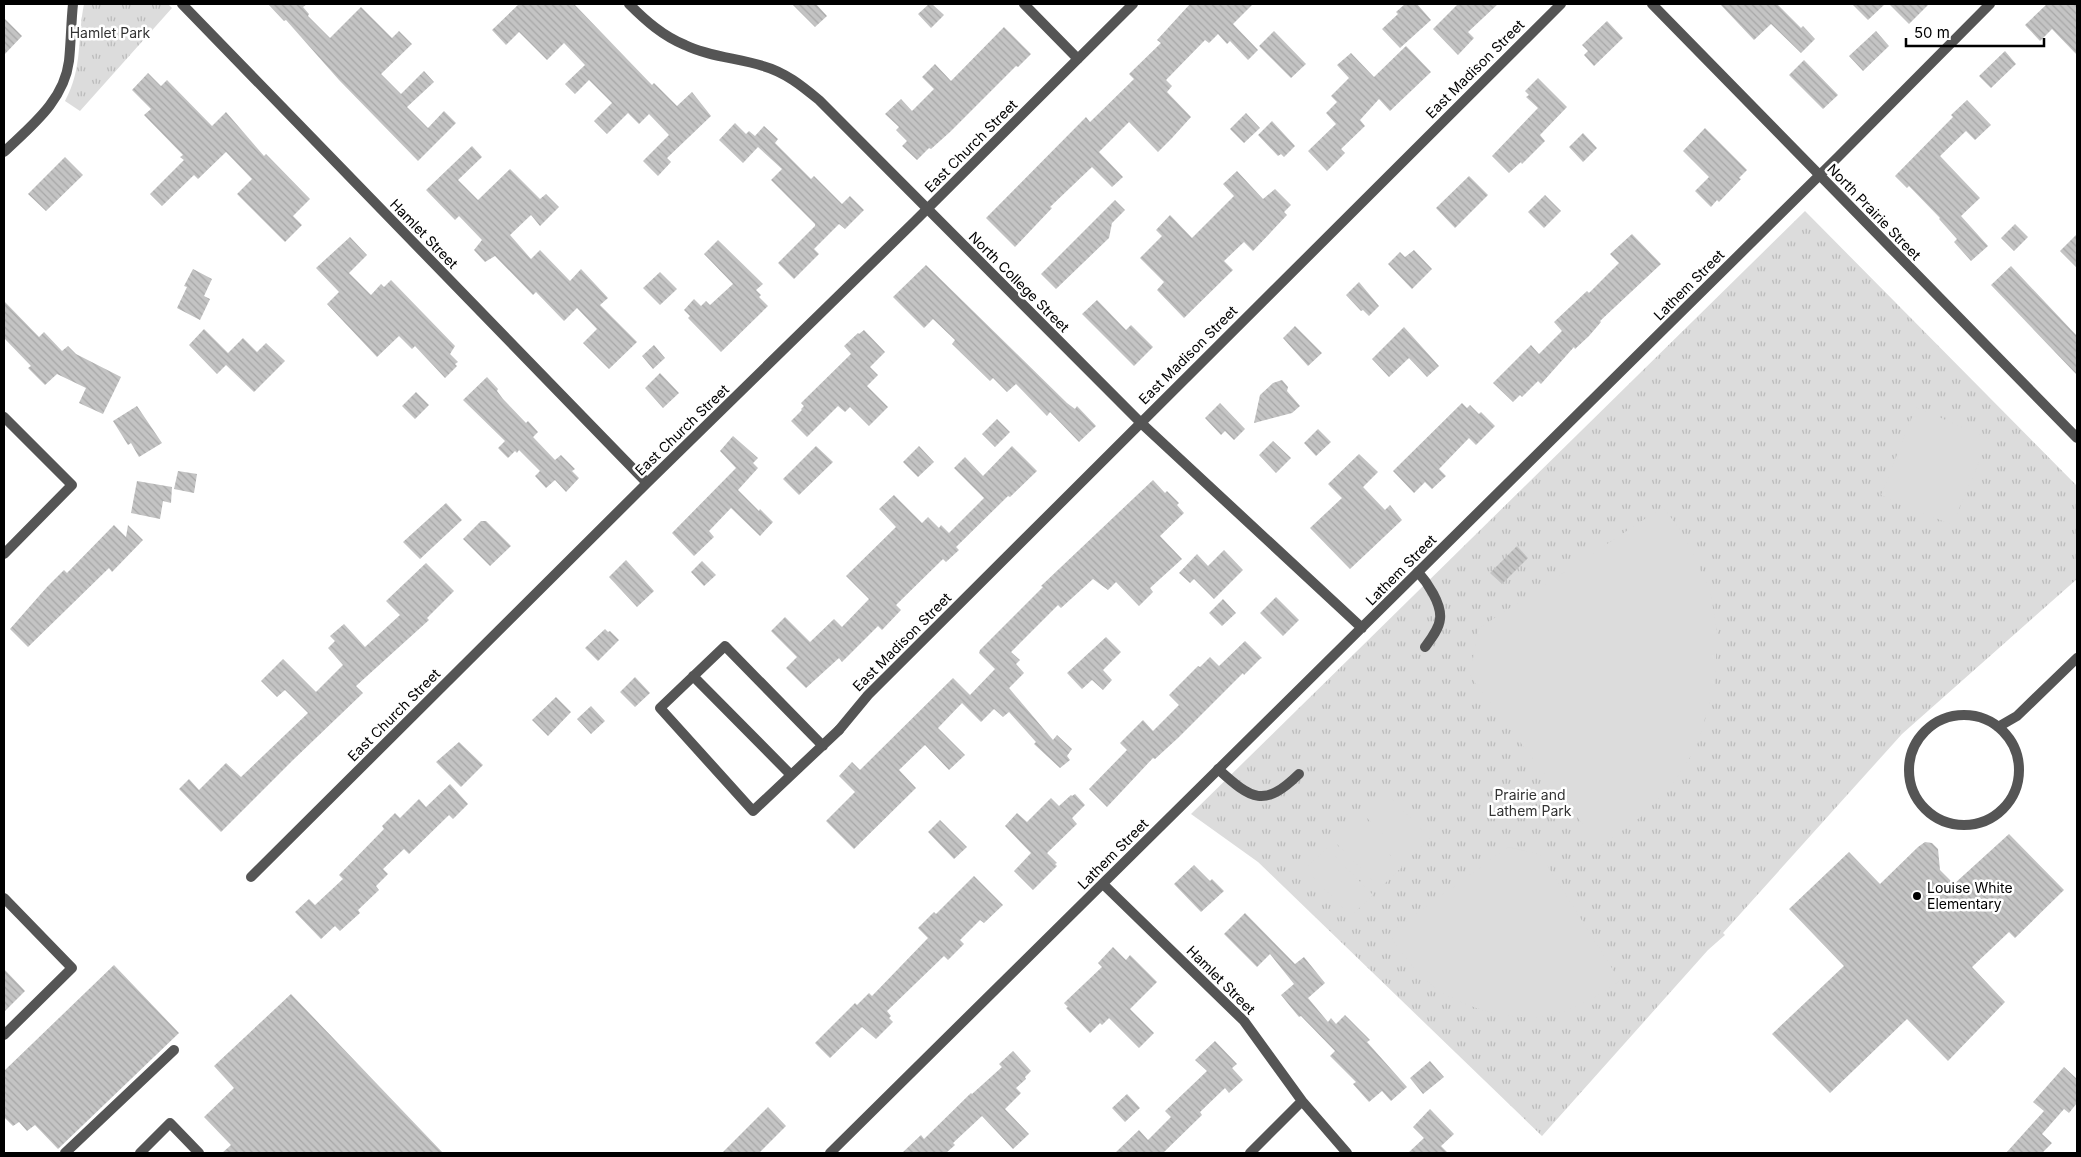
<svg xmlns="http://www.w3.org/2000/svg" width="2081" height="1157" viewBox="0 0 2081 1157" font-family="Inter,sans-serif">
  <defs>
    <pattern id="grass-tufts" width="24" height="20" patternUnits="userSpaceOnUse" patternTransform="scale(1.25)"><rect width="24" height="20" fill="#dcdcdc"/><path d="M3 7l-1-3M5 7V3M7 7l1-3M15 17l-1-3M17 17v-4M19 17l1-3" fill="none" stroke="#bbb"/></pattern>
    <pattern id="building-back-hatch" width="6" height="6" patternUnits="userSpaceOnUse" patternTransform="scale(1.25)"><rect width="6" height="6" fill="#c4c4c4"/><path d="M-1 5l2 2M0 0l6 6M5-1l2 2" fill="none" stroke="#a7a7a7"/></pattern>
  </defs>
  <rect width="100%" height="100%" fill="#fff"/>
  <path fill="url(#grass-tufts)" d="M84 4H168L172 8 80 111 65 101C83 68 77 39 84 4Z
    M1805 211 2077 486V579L1902 734 1723 933 1725 935 1708 950 1542 1136 1258 862 1191 814Z"/>
  <path fill="#dcdcdc" d="M1916 407 1989 439 1952 525 1881 495Z
    M1663 507 1684 535 1710 591 1717 631 1715 686 1696 748 1674 782 1642 816 1600 847 1470 676 1478 629Z
    M1384 791 1430 838 1408 859 1362 813Z
    M1355 820 1402 867 1380 888 1334 841Z
    M1508 847 1540 854 1620 981C1602 993 1584 1004 1563 1012 1524 1026 1465 1010 1433 986 1414 972 1402 953 1389 934Z
    M1327 848 1373 895 1351 916 1305 869Z"/>
  <path fill="url(#building-back-hatch)" d="M268 4H307L303 7 309 14 308 16 330 38 361 7 392 38 399 31 412 44 381 74 401 94 424 71 434 82 407 107 428 128 444 111 456 123 418 161 339 80 286 20 284 21Z
    M519 4H574L652 85 654 83 677 106 692 92 711 116 667 158 671 162 658 176 643 161 669 135 649 114 639 124 628 113 607 134 594 121 612 103 589 80 575 94 565 84 585 65 564 43 547 60 519 32 506 45 492 30Z
    M792 4H816L827 16 815 27Z
    M929 4H932L944 15 931 28 918 14Z
    M1190 4H1253L1233 24 1258 50 1248 60 1230 41 1227 44 1218 34 1209 43 1205 40 1166 80 1172 86 1167 92 1191 117 1172 138 1158 152 1129 122 1099 152 1123 177 1112 187 1092 167 1050 207 1052 208 1015 247 986 218 1086 117 1090 122 1134 79 1129 74 1161 43 1157 40Z
    M1405 4H1417L1431 20 1400 48 1382 29 1398 14 1396 12Z
    M1458 4H1498L1468 32 1474 38 1458 55 1433 29Z
    M1720 4H1777L1801 28 1803 26 1815 39 1801 53 1771 24 1754 40Z
    M1852 4H1885L1868 20Z
    M1889 4H1929L1909 24Z
    M2047 4H2077V55L2052 29 2040 41 2025 25Z
    M4 18 22 36 4 55Z
    M1607 21 1623 38 1594 66 1584 55 1588 51 1582 45Z
    M1004 27 1031 54 1018 67 1016 66 950 132 931 149 929 148 917 160 902 146 907 141 896 130 899 127 885 114 901 99 912 111 934 89 922 77 935 64 951 81Z
    M1274 31 1306 64 1291 78 1259 46Z
    M1876 31 1889 46 1863 71 1849 56Z
    M1406 46 1431 72 1390 111 1379 99 1360 120 1365 126 1341 149 1345 153 1327 171 1308 151 1336 124 1326 113 1337 102 1331 96 1349 78 1337 65 1351 53 1374 77Z
    M2005 51 2016 64 1991 88 1979 76Z
    M1804 60 1838 95 1823 109 1789 75Z
    M148 73 161 86 167 80 212 126 226 112 264 156 266 154 310 199 293 216 302 225 285 242 237 194 252 179 226 152 198 179 194 175 162 206 150 194 184 160 180 157 183 155 144 115 151 109 132 90Z
    M1538 78 1567 107 1540 135 1545 141 1522 164 1521 162 1509 173 1492 156 1538 108 1526 97 1529 95 1525 91Z
    M1967 100 1991 125 1975 140 1966 131 1940 156 1980 198 1961 216 1988 246 1971 261 1954 242 1957 239 1939 219 1940 218 1909 186 1907 188 1895 176 1953 117 1951 115Z
    M1246 113 1260 128 1244 143 1230 129Z
    M1272 121 1295 146 1284 157 1281 154 1278 156 1258 135Z
    M735 123 746 134 749 131 755 136 764 126 778 139 775 143 811 179 814 176 842 204 850 196 864 210 845 229 839 224 814 249 819 254 794 279 778 263 815 226V224L771 180 782 169 758 147 743 163 719 140Z
    M1705 128 1747 170 1739 178 1741 179 1719 202 1717 200 1711 207 1695 191 1709 177 1683 151Z
    M1583 133 1597 148 1583 162 1569 147Z
    M472 146 482 157 458 180 478 200 510 169 540 199 546 194 559 207 540 226 531 215 510 235 531 259 540 250 570 281 581 269 608 298 600 305 637 342 609 369 583 343 597 329 577 308 564 321 536 292 533 295 495 256 485 262 474 250 482 240 459 216 455 220 426 190Z
    M65 157 83 175 46 211 28 194Z
    M1237 171 1263 199 1275 189 1291 205 1284 212 1287 215 1253 251 1244 242 1224 261 1233 270 1184 318 1157 290 1164 282 1140 258 1162 236 1156 230 1170 215 1192 238 1234 196 1223 184Z
    M1469 176 1488 195 1455 228 1436 208Z
    M1545 195 1561 211 1544 228 1528 212Z
    M1115 200 1125 210 1112 223 1109 238 1056 289 1041 274Z
    M2015 224 2028 237 2014 251 2001 238Z
    M1632 234 1661 264 1600 321 1601 322 1589 336 1575 349 1574 347 1541 384 1538 381 1522 397 1520 395 1513 402 1493 383 1531 345 1539 354 1562 331 1554 322 1587 291 1589 293 1619 263 1610 254Z
    M2077 234V268L2060 251Z
    M350 237 367 255 349 273 371 295 381 284 384 287 391 280 455 346 450 354 458 362 455 364 457 366 445 378 415 346 412 349 399 336 377 357 327 304 339 292 316 268Z
    M718 240 763 284 756 290 761 295 759 297 768 306 721 352 688 318 690 316 684 310 694 299 701 306 706 301 710 305 733 284 704 254Z
    M1414 250 1432 269 1412 289 1388 264 1400 252 1405 257Z
    M926 265 1067 403 1075 409 1077 406 1096 426 1079 442 1050 412 1047 416 1016 384 1007 392 993 378 990 381 952 344 955 340 933 319 924 328 893 297Z
    M2011 266 2077 336V375L1991 285Z
    M193 269 212 279 204 296 210 299 200 320 177 308 187 287 184 286Z
    M660 272 677 289 660 305 643 288Z
    M1359 282 1379 306 1369 316 1363 310 1361 311 1346 295Z
    M1097 300 1126 330 1131 325 1153 347 1134 366 1082 314Z
    M4 301 39 337 44 332 62 351 68 346 76 354 121 377 103 414 79 403 86 388 57 374 45 385 28 368 31 366 4 338Z
    M1295 326 1322 353 1308 366 1283 338Z
    M1404 327 1439 366 1427 377 1409 358 1389 377 1372 359Z
    M204 329 228 353 243 338 257 352 266 343 285 361 254 392 226 365 217 374 189 345Z
    M864 330 885 352 870 367 878 375 867 386 888 407 869 426 850 407 845 412 838 406 807 437 791 421 802 410 801 409 804 406 801 403 851 354 844 346 858 333 859 334Z
    M654 345 665 358 653 369 642 356Z
    M660 373 679 393 663 408 645 388Z
    M487 377 498 389 497 391 503 399 526 423 528 421 538 432 533 437 555 460 561 455 575 469 572 471 579 478 566 492 555 480 546 488 535 476 540 471 519 450 517 453 515 451 508 458 498 448 505 441 463 400Z
    M1282 380 1288 387 1287 391 1300 406 1292 413 1254 423 1260 395 1273 383Z
    M416 392 429 405 415 419 402 406Z
    M1220 403 1245 429 1234 440 1225 431 1221 435 1205 418Z
    M1462 403 1467 408 1470 405 1479 414 1481 412 1495 426 1476 445 1469 438 1439 469 1446 476 1432 489 1425 482 1414 493 1393 471Z
    M137 406 162 443 139 457 131 443 128 445 113 421Z
    M997 419 1010 432 995 447 982 434Z
    M1318 429 1331 442 1316 456 1304 443Z
    M733 436 758 458 753 463 758 468 738 490 759 511 760 509 773 522 760 536 731 508 709 531 714 537 694 556 672 533 736 468 720 451Z
    M1273 441 1291 458 1276 473 1259 455Z
    M816 446 833 462 799 495 783 479Z
    M919 446 934 462 918 477 903 462Z
    M1012 446 1037 471 1010 497 1008 496 956 547 959 550 946 562 943 559 896 605 901 610 882 630 878 626 842 662 839 658 806 688 786 668 797 657 771 631 785 617 810 642 834 619 842 627 869 599 846 576 896 527 879 509 894 495 922 523 928 517 939 528 941 525 949 533 984 498 954 468 965 457 983 476Z
    M1359 454 1378 472 1363 487 1385 510 1390 505 1402 520 1350 569 1310 528 1342 498 1328 484Z
    M178 471 197 474 194 493 174 489Z
    M1153 480 1165 493 1167 491 1179 503 1177 505 1184 513 1160 536 1182 559 1150 588 1153 592 1139 606 1116 582 1108 590 1093 579 1061 608 1058 605 1011 652 1020 660 1016 664 1024 673 1009 688 1053 740 1057 735 1072 749 1067 756 1070 760 1060 768 1034 744 1036 742 1009 712 1003 717 994 709 981 722 962 703 938 728 965 755 949 770 925 745 899 770 916 788 854 849 826 821 855 792 839 776 852 762 860 770 953 678 970 695 995 669 979 653 980 650 1043 587 1041 586Z
    M137 481 172 487 171 503 163 501 160 519 131 513Z
    M446 503 462 520 420 559 403 542Z
    M481 521H486L511 546 490 566 463 539Z
    M114 525 126 537 128 525 143 540 112 572 109 568 28 647 10 629 47 587 64 570 67 573Z
    M1517 546 1528 558 1502 584 1490 573Z
    M1224 550 1243 570 1214 599 1194 579 1190 583 1179 573 1197 554 1208 566Z
    M626 560 654 591 637 607 609 577Z
    M702 561 716 575 704 586 691 572Z
    M426 563 454 591 427 618 429 620 356 686 363 693 293 760 221 832 179 789 189 779 199 790 226 763 241 777 308 713 285 690 277 697 261 681 283 659 316 692 343 665 328 648 335 641 330 636 344 624 365 647 400 615 386 601Z
    M1276 597 1299 620 1283 636 1260 613Z
    M1223 599 1236 613 1222 626 1209 613Z
    M605 629 608 632 610 631 619 640 598 661 585 648Z
    M1106 637 1121 652 1103 670 1112 680 1103 690 1092 680 1082 689 1067 673Z
    M1245 641 1262 658 1260 659 1244 675 1243 673 1178 738 1155 759 1153 758 1107 807 1089 789 1127 750 1120 743 1143 720 1153 731 1179 705 1169 695 1198 666 1200 667 1210 657 1219 666Z
    M635 677 650 693 635 707 620 692Z
    M556 697 571 712 548 736 532 720Z
    M591 706 605 721 591 734 577 719Z
    M459 742 483 765 461 787 436 762Z
    M450 784 468 804 453 819 449 815 409 854 404 849 383 869 388 874 376 886 379 890 358 910 360 913 340 931 335 926 321 939 295 912 309 899 315 905 343 879 339 875 384 829 382 826 395 813 400 818 419 799 426 807Z
    M1075 794 1085 805 1072 818 1077 824 1047 853 1057 863 1055 864 1057 866 1033 890 1014 871 1031 853 1005 826 1017 813 1027 822 1051 798 1059 806 1071 795 1072 796Z
    M940 820 967 847 954 859 928 832Z
    M2009 834 2064 890 2015 938 2009 932 1972 967 2005 1002 1948 1061 1907 1019 1830 1093 1772 1034 1844 966 1789 909 1849 852 1880 884 1918 847 1925 842 1932 843 1938 849 1940 870 1954 884Z
    M1194 865 1210 881 1212 879 1224 891 1201 912 1174 884Z
    M974 876 1003 905 984 923 980 920 960 940 964 944 948 960 944 956 887 1011 891 1016 889 1018 893 1022 876 1039 862 1027 830 1058 815 1043 855 1003 857 1005 869 993 872 996 928 938 918 928 934 912 936 914Z
    M1245 913 1295 964 1304 957 1325 983 1308 998 1328 1022 1331 1018 1336 1024 1345 1015 1370 1040 1367 1042 1407 1087 1391 1101 1382 1091 1369 1102 1353 1084 1356 1082 1330 1056 1335 1051 1301 1016 1299 1017 1281 995 1294 984 1270 954 1257 967 1224 934Z
    M1113 947 1126 960 1130 955 1157 982 1130 1009 1154 1033 1139 1048 1109 1018 1102 1025 1100 1023 1090 1033 1066 1008 1068 1007 1064 1003 1102 967 1098 963Z
    M114 965 179 1033 58 1149 35 1125 27 1131 19 1122 13 1126 4 1117V1071Z
    M4 969 25 991 4 1012Z
    M291 994 443 1153H222L231 1145 204 1117 234 1088 214 1066Z
    M1215 1041 1237 1064 1232 1068 1243 1080 1229 1093 1225 1088 1200 1112 1202 1115 1163 1153H1115L1139 1130 1148 1140 1171 1117 1165 1111 1207 1071 1195 1060Z
    M1013 1051 1031 1071 1025 1077 1026 1079 1016 1088 1021 1093 1005 1109 1029 1134 1013 1149 982 1116 953 1143 955 1145 946 1153H902L921 1135 924 1139 971 1093 972 1094 1002 1067 999 1064Z
    M1430 1061 1444 1077 1423 1094 1410 1078Z
    M2064 1067 2077 1079V1103L2069 1113 2064 1109 2042 1134 2052 1143 2042 1153H2006L2044 1111 2033 1102Z
    M1127 1094 1140 1108 1125 1122 1112 1108Z
    M768 1107 786 1126 759 1153H722Z
    M1430 1109 1454 1134 1441 1146 1448 1153H1408L1424 1138 1413 1127Z"/>
  <g fill="none" stroke-linecap="round" stroke-linejoin="round">
    <path stroke="#555" stroke-width="10" d="M1418 572C1427 582 1442 604 1440 619 1439 629 1431 639 1425 647
      M693 676 791 775
      M1909 770a55 55 0 1 1 110 0a55 55 0 1 1-110 0Z
      M1998 727 2017 716 2077 658
      M823 746 725 646 660 708 753 811 839 730
      M1218 769C1252 800 1264 808 1299 774
      M4 898 72 968 4 1035
      M65 1153 174 1050
      M140 1153 170 1123 199 1153"/>
    <path stroke="#555" stroke-width="10" d="M182 4 647 483
      M629 4C646 21 663 36 685 45 710 57 738 58 763 66 785 72 802 86 819 100L1140 422 1362 628
      M1024 4 1078 59
      M1652 4 2077 438
      M4 152C31 126 64 101 69 61 71 42 71 23 73 4
      M4 417 72 485 4 554
      M839 730 868 695 1561 4
      M251 877 647 483 914 222 1133 4
      M1103 884 1244 1021 1302 1101 1347 1153
      M830 1153 1838 157 1990 4
      M1250 1153 1302 1101"/>
  </g>
  <circle fill="#000" stroke="#fff" stroke-width="2" cx="1917" cy="896" r="5"/>
  <g text-anchor="middle" stroke-width="5" stroke-linejoin="round" paint-order="stroke">
    <g font-size="14" fill="#333" stroke="#fff">
      <text x="110" y="38">Hamlet Park</text>
      <text x="1530" y="800">Prairie and<tspan x="1530" dy="16">Lathem Park</tspan></text>
    </g>
    <g font-size="14" fill="#000" stroke="#fff">
      <text transform="translate(1475 69) rotate(-45)" y="5">East Madison Street</text>
      <text transform="translate(971 146) rotate(-45)" y="5">East Church Street</text>
      <text transform="translate(1874 212) rotate(46)" y="5">North Prairie Street</text>
      <text transform="translate(424 234) rotate(46)" y="5">Hamlet Street</text>
      <text transform="translate(1019 282) rotate(45)" y="5">North College Street</text>
      <text transform="translate(1689 285) rotate(-45)" y="5">Lathem Street</text>
      <text transform="translate(1188 355) rotate(-45)" y="5">East Madison Street</text>
      <text transform="translate(682 430) rotate(-44)" y="5">East Church Street</text>
      <text transform="translate(1401 570) rotate(-45)" y="5">Lathem Street</text>
      <text transform="translate(902 642) rotate(-45)" y="5">East Madison Street</text>
      <text transform="translate(394 715) rotate(-45)" y="5">East Church Street</text>
      <text transform="translate(1113 854) rotate(-45)" y="5">Lathem Street</text>
      <text transform="translate(1221 980) rotate(45)" y="5">Hamlet Street</text>
    </g>
    <g font-size="14" fill="#000" stroke="#fff" text-anchor="start">
      <text x="1927" y="893">Louise White<tspan x="1927" dy="16">Elementary</tspan></text>
    </g>
  </g>
  <rect width="2081" height="1157" fill="none" stroke="#000000" stroke-width="10"/>
  <path d="M1906 38v8h138v-8" fill="none" stroke="#000000" stroke-width="2.5"/>
  <text x="1914" y="38" font-size="15" fill="#000000" stroke="#ffffff" stroke-width="4" paint-order="stroke">50 m</text>
</svg>
